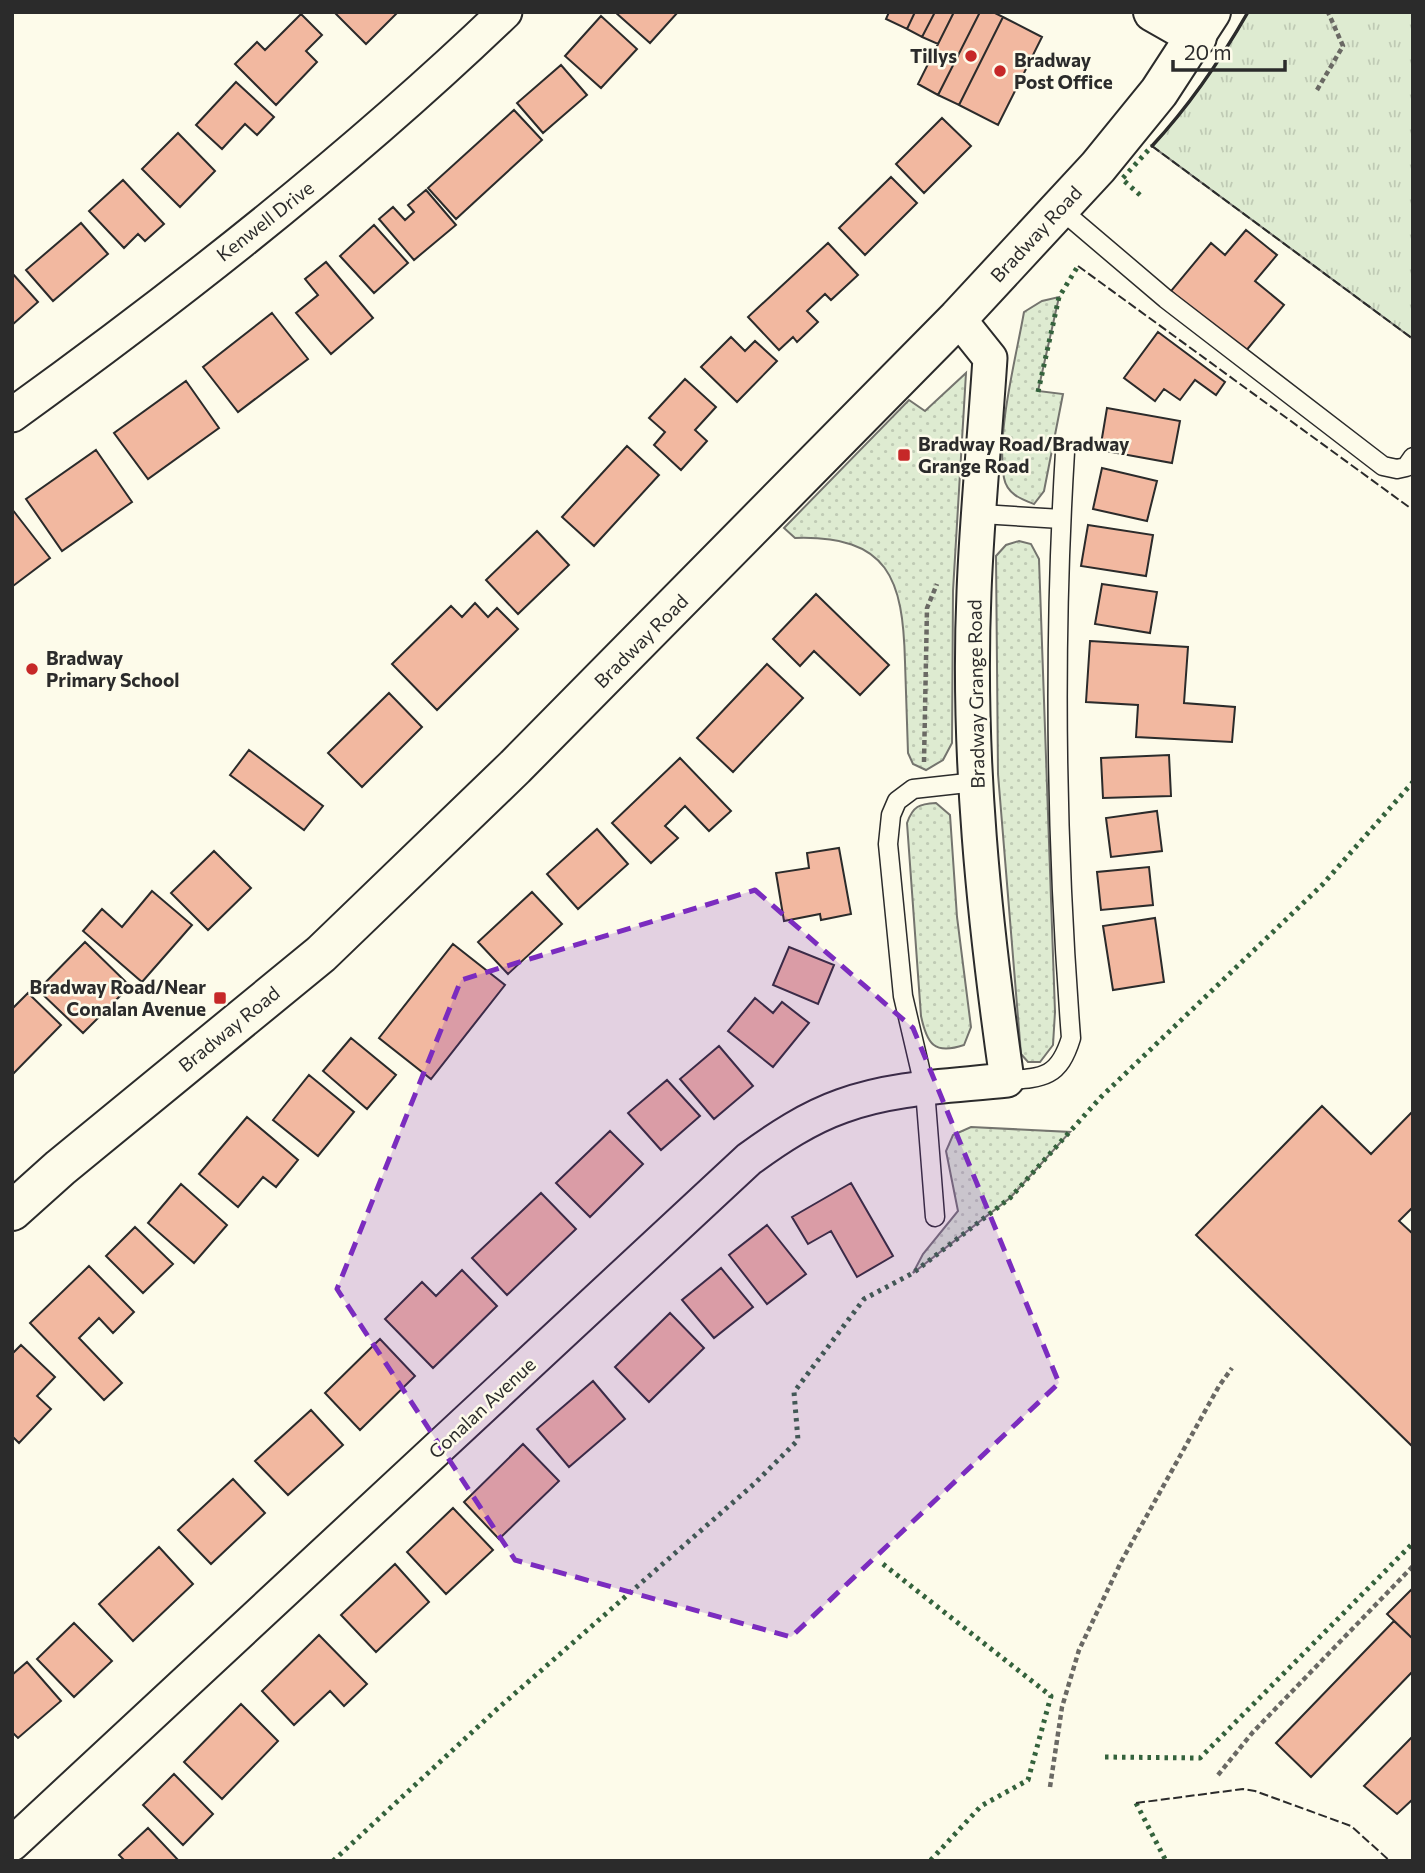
<svg xmlns="http://www.w3.org/2000/svg" width="1425" height="1873" viewBox="0 0 1425 1873" font-family="Commissioner,sans-serif">
  <defs>
    <pattern id="grass-dots" width="8" height="8" patternUnits="userSpaceOnUse" patternTransform="scale(1.75)"><rect width="8" height="8" fill="#deebd1"/><path d="M2 2h.1M6 6h.1" fill="none" stroke="#bfcab4" stroke-width="1.8" stroke-linecap="round"/></pattern>
    <pattern id="park-tufts" width="24" height="20" patternUnits="userSpaceOnUse" patternTransform="scale(1.75)"><rect width="24" height="20" fill="#deebd1"/><path d="M3 7l-1-3M5 7V3M7 7l1-3M15 17l-1-3M17 17v-4M19 17l1-3" fill="none" stroke="#bfcab4"/></pattern>
  </defs>
  <rect width="100%" height="100%" fill="#fdfbea"/>
  <path fill="url(#grass-dots)" stroke="#74746e" stroke-width="2" d="M1059 297 1038 391 1063 394 1044 491 1034 504C1021 499 1007 494 1004 478 996 433 1016 358 1024 312L1042 301Z
    M966 373 953 591 952 743 943 760 926 770 913 764 908 753C907 723 906 693 905 662 903 579 889 535 795 538L784 528 909 400 925 411Z
    M1019 541 1031 544 1039 559 1055 1012 1053 1045 1040 1062H1028L1021 1054 998 774 996 556 1006 545Z
    M936 803 950 815 957 917 971 1027 964 1045C934 1055 927 1044 921 1016L907 823C913 806 919 804 936 803Z
    M971 1127 1070 1132 1010 1198 913 1273 923 1254 958 1211 946 1151 953 1135Z"/>
  <path fill="url(#park-tufts)" stroke="#74746e" stroke-width="2" d="M1248 12H1413V339L1152 146C1191 104 1220 61 1248 12Z"/>
  <path fill="#f2b8a0" stroke="#2b2b2b" stroke-width="2" d="M334 12H398L366 44Z
    M615 12H678L650 43Z
    M889 12H915L907 29 886 19Z
    M915 12H935L922 37 907 29Z
    M935 12H954L938 44 922 37Z
    M954 12H980L938 95 918 84Z
    M980 12H993L1003 17 959 105 938 95Z
    M301 14 322 35 306 51 317 62 276 105 235 64 257 42 265 50Z
    M601 16 637 49 601 88 565 56Z
    M1003 17 1042 37 998 125 959 105Z
    M561 65 587 95 543 133 517 103Z
    M236 82 274 117 257 135 245 124 222 149 196 125Z
    M514 110 542 140 456 219 428 188Z
    M942 118 971 146 924 193 896 164Z
    M178 133 215 171 180 207 142 169Z
    M891 177 917 203 865 255 839 228Z
    M123 180 164 224 145 241 138 234 124 248 89 211Z
    M426 190 456 225 414 260 379 219 393 207 405 220 414 212 408 205Z
    M81 223 108 254 53 301 26 270Z
    M374 225 408 263 374 293 340 256Z
    M1246 230 1277 255 1255 281 1284 305 1245 352 1171 291 1211 243 1225 255Z
    M828 243 858 275 831 300 825 294 807 311 818 322 797 342 793 337 779 350 748 317Z
    M326 262 373 318 331 354 296 313 318 295 305 279Z
    M12 273 38 302 12 325Z
    M272 313 308 359 238 412 203 367Z
    M1158 332 1225 382 1216 395 1195 380 1180 400 1164 389 1155 401 1124 378Z
    M731 337 745 351 755 341 777 361 737 402 701 367Z
    M685 379 716 407 695 430 707 441 681 470 654 445 665 432 649 418Z
    M186 381 219 428 148 479 114 433Z
    M1107 408 1180 421 1172 463 1100 450Z
    M627 446 659 475 594 546 562 517Z
    M96 450 132 502 62 551 26 499Z
    M1102 468 1157 481 1147 521 1093 509Z
    M12 509 50 558 13 586 12 585Z
    M1088 525 1153 535 1146 576 1081 566Z
    M537 531 569 565 518 614 486 580Z
    M1102 584 1157 592 1150 633 1095 624Z
    M816 594 889 665 860 695 814 651 800 666 773 639Z
    M475 603 488 617 497 608 518 629 437 710 392 664 451 606 462 617Z
    M1090 641 1188 647 1184 703 1235 707 1232 742 1136 737 1138 705 1086 702Z
    M767 664 803 698 733 772 697 738Z
    M389 693 422 727 362 787 328 753Z
    M249 750 323 806 304 830 230 775Z
    M1169 755 1171 796 1103 798 1101 758Z
    M680 758 731 811 709 831 685 806 665 826 678 838 651 863 612 823Z
    M1157 811 1162 851 1111 857 1106 818Z
    M597 829 628 864 578 909 547 874Z
    M839 848 851 914 821 920 820 914 784 921 776 873 809 868 807 853Z
    M214 851 251 888 208 930 171 893Z
    M1149 867 1153 905 1101 910 1097 872Z
    M152 891 192 925 142 982 83 931 102 909 122 927Z
    M532 892 562 924 508 974 478 942Z
    M1155 918 1164 982 1113 990 1103 926Z
    M85 942 130 986 83 1033 38 990Z
    M453 944 505 985 431 1079 379 1038Z
    M789 947 834 965 818 1004 773 985Z
    M28 993 61 1025 12 1075V1009Z
    M755 998 773 1013 782 1002 809 1023 773 1067 728 1031Z
    M351 1038 396 1075 367 1109 323 1071Z
    M719 1046 753 1086 714 1119 680 1079Z
    M309 1075 354 1112 318 1156 273 1120Z
    M667 1080 700 1116 661 1150 628 1113Z
    M1322 1106 1371 1154 1413 1111V1207L1399 1221 1413 1234V1447L1196 1235Z
    M247 1117 298 1160 276 1187 263 1177 238 1207 199 1174Z
    M610 1131 643 1164 590 1217 556 1183Z
    M851 1183 893 1256 857 1277 831 1231 808 1244 792 1217Z
    M181 1184 227 1225 194 1263 148 1223Z
    M541 1193 576 1229 507 1295 472 1258Z
    M767 1225 806 1274 767 1304 729 1255Z
    M135 1227 173 1264 143 1293 106 1256Z
    M89 1266 134 1312 113 1333 99 1318 79 1338 122 1383 104 1400 30 1323Z
    M721 1268 753 1307 714 1338 682 1300Z
    M462 1270 497 1306 433 1368 385 1319 422 1282 436 1296Z
    M670 1313 704 1348 649 1402 615 1367Z
    M380 1339 415 1376 360 1430 325 1393Z
    M21 1345 55 1377 37 1396 51 1409 19 1443 12 1436V1354Z
    M593 1381 625 1419 569 1467 537 1429Z
    M311 1410 343 1445 288 1495 255 1461Z
    M523 1444 559 1481 499 1539 464 1502Z
    M233 1479 265 1513 211 1564 178 1530Z
    M453 1508 493 1550 446 1594 407 1552Z
    M159 1547 193 1584 133 1641 99 1604Z
    M395 1564 429 1602 376 1652 341 1615Z
    M1413 1588V1639L1387 1614Z
    M1394 1621 1413 1639V1671L1311 1777 1276 1743Z
    M74 1623 112 1661 74 1697 37 1659Z
    M319 1635 367 1684 344 1706 330 1691 294 1725 262 1691Z
    M27 1662 61 1701 18 1738 12 1732V1675Z
    M241 1704 278 1741 222 1799 184 1762Z
    M1413 1736V1799L1397 1814 1364 1786Z
    M174 1774 213 1814 183 1845 143 1805Z
    M148 1828 179 1861H125L119 1855Z"/>
  <g fill="none" stroke-linecap="round" stroke-linejoin="round">
    <defs>
      <path id="service" d="M1059 208 1166 299 1383 466 1397 469 1406 467 1413 457
        M981 514 1061 519
        M1007 1080C1044 1078 1059 1077 1071 1038 1056 844 1053 647 1065 452
        M935 1217 925 1090 903 996 888 844 891 815 897 801 913 789 976 782"/>
      <path id="minor" d="M12 415C184 291 352 159 505 12
        M12 1844 749 1159C778 1138 808 1118 842 1106 893 1087 953 1086 1007 1080 984 919 967 755 974 592 977 514 985 436 990 358L958 318"/>
      <path id="tertiary" d="M1153 12 1197 37"/>
      <path id="secondary" d="M12 1211 60 1168 321 954 515 767 958 318 1098 167 1159 92 1211 12"/>
    </defs>
    <use href="#service" stroke="#2b2b2b" stroke-width="21"/>
    <use href="#minor" stroke="#2b2b2b" stroke-width="37"/>
    <use href="#tertiary" stroke="#2b2b2b" stroke-width="42"/>
    <use href="#secondary" stroke="#2b2b2b" stroke-width="42"/>
    <path stroke="#6a6964" stroke-width="4.5" stroke-dasharray="5 3.5" stroke-linecap="butt" d="M1317 90 1343 46 1328 12
      M924 762 927 608 937 584
      M1218 1775 1253 1732 1413 1566
      M1050 1787 1062 1707 1079 1650 1121 1562 1219 1386 1232 1368"/>
    <use href="#service" stroke="#fdfbea" stroke-width="18"/>
    <use href="#minor" stroke="#fdfbea" stroke-width="33"/>
    <use href="#tertiary" stroke="#fdfbea" stroke-width="38"/>
    <use href="#secondary" stroke="#fdfbea" stroke-width="38"/>
    <path stroke="#34623c" stroke-width="5" stroke-dasharray="3.5 5" stroke-linecap="butt" d="M1140 195 1122 179 1152 146
      M1038 392 1059 297 1078 266
      M883 1564 1051 1696 1028 1780 981 1806 930 1861
      M1105 1757 1200 1758 1413 1543
      M1136 1803 1166 1861
      M333 1861 496 1710 754 1484 798 1440 794 1392 864 1299 913 1273 1010 1198 1101 1097 1323 884 1413 782"/>
    <path stroke="#2b2b2b" stroke-width="2" stroke-dasharray="9 3.5" stroke-linecap="butt" d="M1152 146 1413 339
      M1078 266 1413 510
      M1136 1803 1243 1789 1255 1791 1351 1826 1390 1861"/>
    <path stroke="#2b2b2b" stroke-width="3.5" d="M1152 146C1191 104 1220 61 1248 12"/>
  </g>
  <path fill="#7b2cbf" fill-opacity="0.2" stroke="#7b2cbf" stroke-width="5" stroke-dasharray="14 9" stroke-linejoin="round" d="M755 890 913 1028 1059 1383 791 1637 515 1560 337 1289 461 980Z"/>
  <g fill="#c62828" stroke="#fdfbea" stroke-width="2.5">
    <circle cx="971" cy="56" r="7"/>
    <circle cx="1000" cy="71" r="7"/>
    <rect x="897" y="448" width="14" height="14" rx="3.5"/>
    <circle cx="32" cy="669" r="7"/>
    <rect x="213" y="991" width="14" height="14" rx="3.5"/>
  </g>
  <g text-anchor="middle" stroke-width="5" stroke-linejoin="round" paint-order="stroke">
    <g font-size="19" font-weight="bold" fill="#2b2b2b" stroke="#fdfbea" text-anchor="start">
      <text x="957" y="63" text-anchor="end">Tillys</text>
      <text x="1014" y="67">Bradway<tspan x="1014" dy="22">Post Office</tspan></text>
      <text x="918" y="451">Bradway Road/Bradway<tspan x="918" dy="22">Grange Road</tspan></text>
      <text x="46" y="665">Bradway<tspan x="46" dy="22">Primary School</tspan></text>
      <text x="206" y="994" text-anchor="end">Bradway Road/Near<tspan x="206" dy="22">Conalan Avenue</tspan></text>
    </g>
    <g font-size="19" fill="#2b2b2b" stroke="#fdfbea">
      <text transform="translate(265 221) rotate(-38)" y="7">Kenwell Drive</text>
      <text transform="translate(1036 234) rotate(-47)" y="7">Bradway Road</text>
      <text transform="translate(641 641) rotate(-45)" y="7">Bradway Road</text>
      <text transform="translate(976 694) rotate(-91)" y="7">Bradway Grange Road</text>
      <text transform="translate(229 1029) rotate(-39)" y="7">Bradway Road</text>
      <text transform="translate(482 1408) rotate(-43)" y="7">Conalan Avenue</text>
    </g>
  </g>
  <rect width="1425" height="1873" fill="none" stroke="#2b2b2b" stroke-width="28"/>
  <path d="M1173 60v10h112v-10" fill="none" stroke="#2b2b2b" stroke-width="3.5"/>
  <text x="1184" y="60" font-size="21" fill="#2b2b2b" stroke="#fdfbea" stroke-width="5" paint-order="stroke">20 m</text>
</svg>
